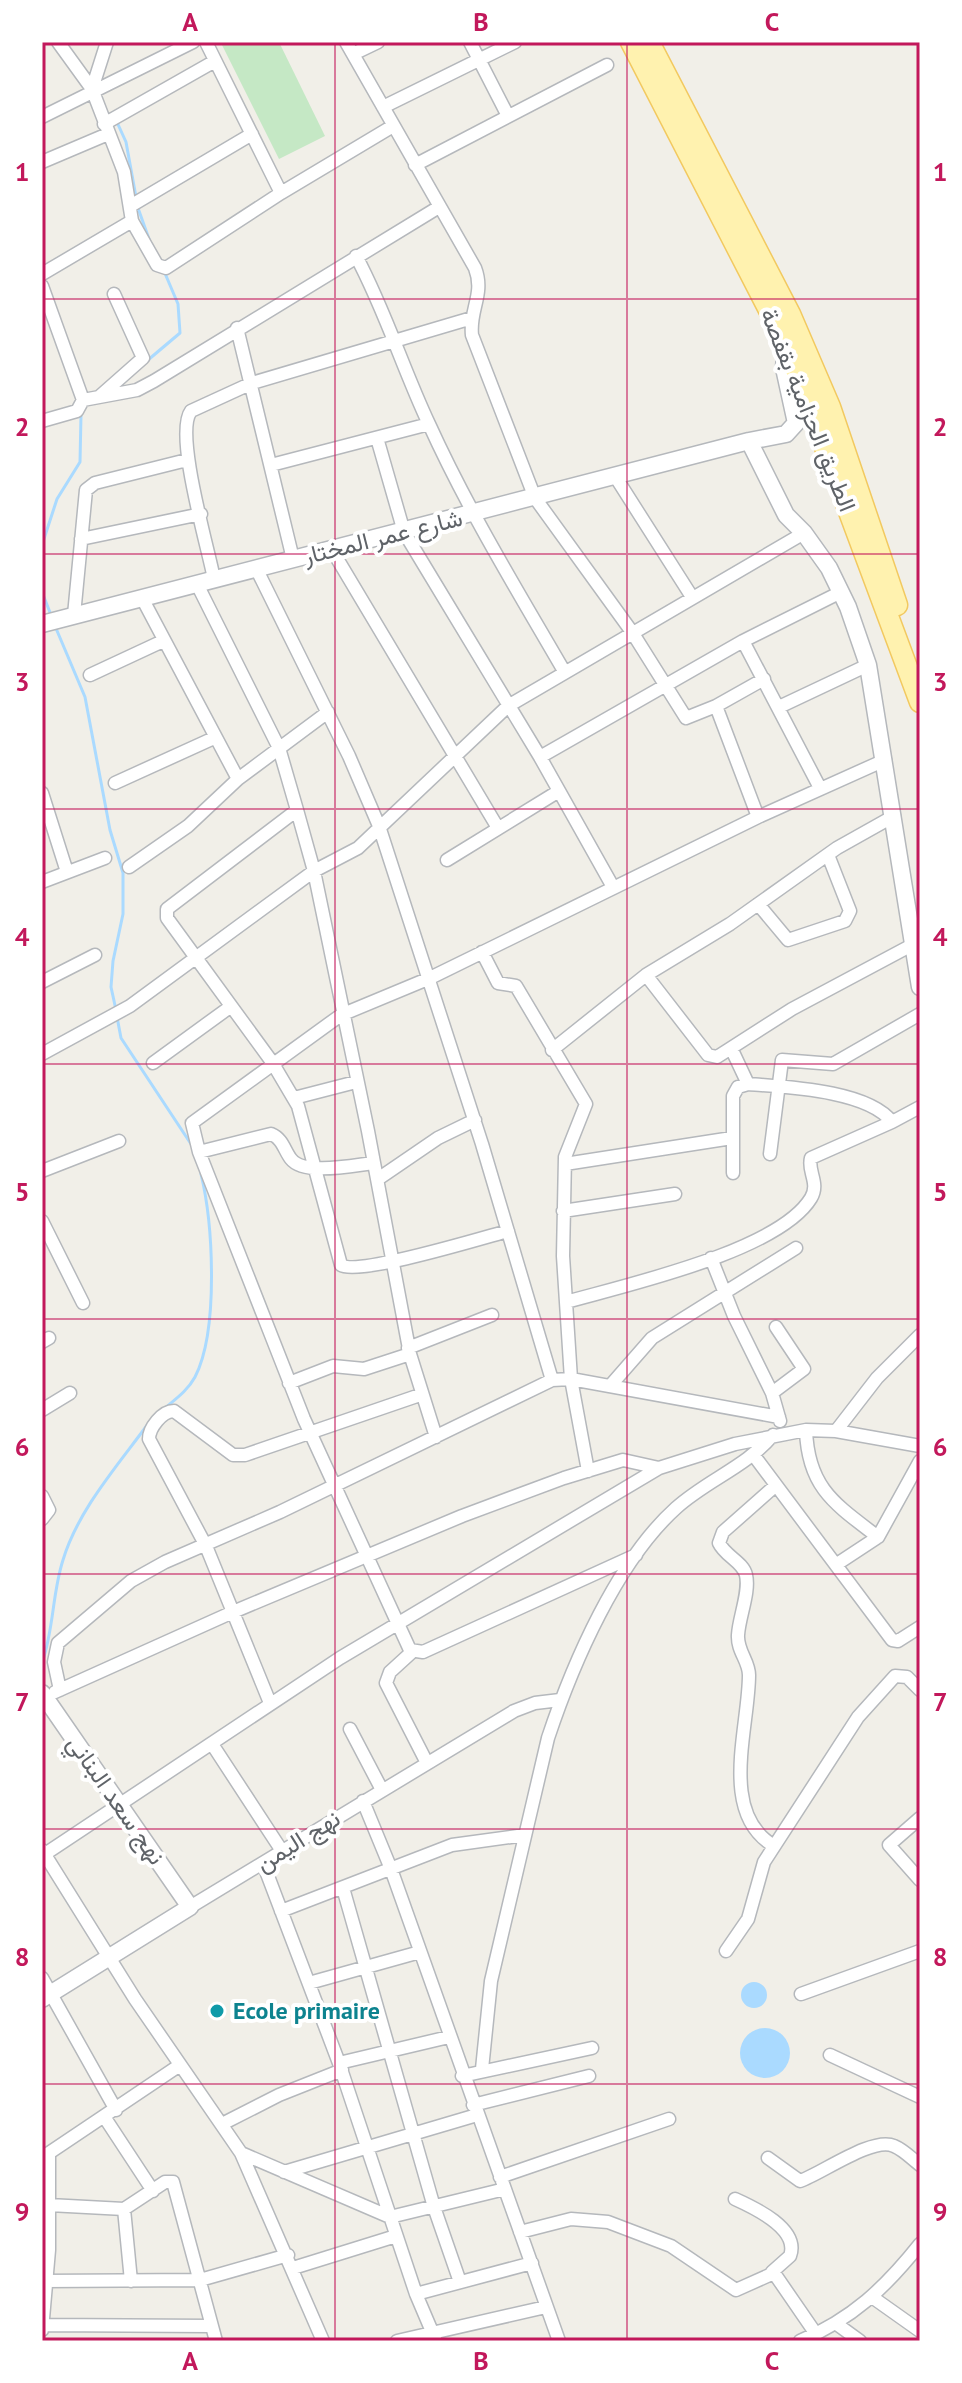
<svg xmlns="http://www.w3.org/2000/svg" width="962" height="2383" viewBox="0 0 962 2383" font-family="'PT Sans',Vazirmatn,sans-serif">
  <rect width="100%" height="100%" fill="#f1efe8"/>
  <path fill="#c5e8c5" d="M279 42 325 136 279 159 221 43Z"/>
  <path fill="#aadaff" d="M741 1995a13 13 0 1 1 26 0a13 13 0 1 1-26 0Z
    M740 2053a25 25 0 1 1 50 0a25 25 0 1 1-50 0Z"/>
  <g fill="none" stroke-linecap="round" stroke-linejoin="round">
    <path stroke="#aadaff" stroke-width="3" d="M116 120 126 142 136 197
      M138 208 149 239
      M148 360 180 333 178 304 164 271
      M42 545 57 499 80 462 81 415
      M42 592 51 615
      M55 626 85 697 110 830 123 873V914L113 961 111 987 116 1010
      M117 1017 121 1038 191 1144
      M165 1408C177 1398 188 1390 195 1377 219 1330 213 1224 201 1174
      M42 1663C54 1629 52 1594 63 1560 78 1510 118 1465 148 1424"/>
    <defs>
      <path id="minor" d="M58 42 92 89
        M206 42 281 193 393 126
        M346 42 475 268C485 294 469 310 472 335L535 498 632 632 686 718 716 706 764 679
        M470 42 508 116
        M353 54 378 42
        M383 107 515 42
        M42 117 193 42
        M104 124 215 61
        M42 162 108 134
        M415 165 607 65
        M132 205 252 134
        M132 221 157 265 166 268 281 193
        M356 256C385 310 403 369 429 424 468 510 517 590 564 671
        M42 274 132 221 124 172 92 89 107 42
        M42 286 83 400 77 411 42 421
        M237 328 293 559
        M100 396 143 358 114 294
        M83 400 137 390 154 381 439 207
        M377 438 404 532 540 757 613 887
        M271 465 429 424
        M615 476 692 597
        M81 539 201 514
        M332 550 498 828
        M256 568 349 756 379 826 482 1144 552 1380
        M214 579C208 547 174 433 191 411L252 383 472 318
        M197 584 279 748 297 810 314 871 368 1131 410 1354 436 1437
        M142 598 238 779
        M74 615 86 490 95 483 187 460
        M743 641 820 788
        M90 675 163 641
        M716 706 758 817
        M779 707 868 665
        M540 757 743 641 841 592
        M115 783 214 738
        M42 793 67 872
        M297 810 167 909V918L272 1062 298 1106 341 1265C358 1276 482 1238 508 1231
        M447 860 559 791
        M129 867 188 826 238 779 328 712
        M42 882 105 858
        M758 904 788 940 845 921 850 911 828 855
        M482 952 498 983 516 986 586 1104 565 1157 563 1256 571 1379 588 1471
        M646 975 708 1055 717 1057 792 1009 912 945
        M42 982 95 955
        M552 1050 646 975 730 924 837 848 894 816
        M732 1050 748 1084 738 1087 733 1096V1173
        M42 1054 130 1006 314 871 358 848 508 706 804 533
        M153 1063 230 1007
        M748 1084C786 1087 868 1090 892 1122L920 1107
        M294 1098 356 1082
        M199 1152 271 1134C283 1139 284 1150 291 1159 304 1176 355 1165 374 1163
        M770 1154 782 1060 833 1064 920 1014
        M565 1164 732 1138
        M42 1171 119 1141
        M378 1179 438 1138 475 1120
        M563 1211 675 1194
        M42 1221 83 1303
        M711 1258 734 1316 772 1393 780 1421
        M566 1302C626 1285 779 1251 811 1198 820 1183 807 1171 811 1158L892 1122
        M42 1342 49 1338
        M408 1348 492 1315
        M289 1383 333 1366 364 1369 410 1354
        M610 1386 652 1338 796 1248
        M772 1393 804 1369 776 1327
        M42 1410 70 1393
        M806 1430C808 1488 835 1504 878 1537
        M836 1431 877 1378 920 1335
        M755 1457 892 1640 898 1641 920 1627
        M42 1496 49 1510 42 1519
        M636 1555 423 1652 410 1650 304 1419 199 1152 192 1123 341 1015 430 978 758 817 885 760
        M837 1564 878 1537 920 1461
        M413 1651 390 1672 386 1683 427 1763
        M60 1690 54 1662 58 1643 131 1581 165 1562 280 1512 552 1380 571 1379 779 1417
        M55 1692 233 1612 462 1516 564 1478 623 1460 659 1468
        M270 1703 206 1546 149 1439C149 1428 162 1411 174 1411L233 1455H245L420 1395
        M350 1729 382 1790
        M212 1744 282 1851
        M363 1801 391 1869 559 2341
        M920 1818 889 1845 920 1880
        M774 1846C718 1813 749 1728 749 1675 749 1661 737 1651 738 1635 739 1617 750 1592 746 1575 743 1562 725 1556 719 1543L723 1532 775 1486
        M42 1850 135 1999 241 2153 323 2341
        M42 1856 340 1658 659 1468 735 1444 806 1430 836 1431 920 1446
        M263 1863 339 2063 416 2294 436 2341
        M343 1888 434 2207 460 2282
        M190 1907 514 1711 535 1703 560 1700
        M281 1911 452 1845 525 1835
        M726 1951 748 1919 764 1862 858 1717 895 1676 907 1677 920 1690
        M42 1978 116 2110
        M309 1983 420 1952
        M801 1994 920 1951
        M830 2055 920 2097
        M339 2063 449 2037
        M482 2069 491 1981 548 1738C573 1663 617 1561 676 1508 707 1480 746 1467 773 1435
        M462 2076 592 2048
        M473 2105 589 2076
        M105 2118 153 2191
        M222 2124 279 2095 342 2070
        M241 2153 390 2217 505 2189
        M43 2157 180 2065
        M768 2158 800 2181C821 2174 873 2136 894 2146 904 2150 912 2159 920 2165
        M284 2172 477 2115
        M500 2177 669 2119
        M735 2199C755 2208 800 2229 790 2256L772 2272
        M49 2205 124 2209 165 2182H173L216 2341
        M124 2209 131 2281
        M520 2232 571 2219 608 2222 671 2246 736 2290 774 2273 816 2334
        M293 2268 396 2236
        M44 2281 200 2280 288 2255
        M416 2294 532 2263
        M872 2297 920 2331
        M42 2325 211 2326
        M838 2325 860 2341
        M42 2330 49 2250V2154
        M397 2341 546 2307
        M800 2341C852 2319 885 2288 920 2244"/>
      <path id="tertiary" d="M749 441 786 434 796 423 784 368 786 347
        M42 624 749 441 786 515 804 533 829 568 848 607 868 665 920 987
        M42 1693 190 1907 42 1999"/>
      <path id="primary" d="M631 42 786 343 920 702
        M649 42 790 314 830 407 897 605"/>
    </defs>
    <use href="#minor" stroke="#b5b8bc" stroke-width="15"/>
    <use href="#tertiary" stroke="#b5b8bc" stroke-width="19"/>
    <use href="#primary" stroke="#f2c960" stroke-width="23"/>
    <use href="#minor" stroke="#fff" stroke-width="12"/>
    <use href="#tertiary" stroke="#fff" stroke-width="16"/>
    <use href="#primary" stroke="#fff2af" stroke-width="20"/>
  </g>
  <path fill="none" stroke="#c2185b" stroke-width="2" stroke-opacity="0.55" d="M335 42V2341M627 42V2341M42 299H920M42 554H920M42 809H920M42 1064H920M42 1319H920M42 1574H920M42 1829H920M42 2084H920"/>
  <circle fill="#0f9aa8" stroke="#fff" stroke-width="3" cx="217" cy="2011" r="8"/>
  <g text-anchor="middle" stroke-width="8" stroke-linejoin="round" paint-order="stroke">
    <g font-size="24" fill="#5f6368" stroke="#fff">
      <text transform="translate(808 410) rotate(68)" y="8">الطريق الحزامية بقفصة</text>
      <text transform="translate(383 537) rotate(-14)" y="8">شارع عمر المختار</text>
      <text transform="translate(116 1800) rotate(55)" y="8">نهج سعد البناني</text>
      <text transform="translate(298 1841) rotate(-32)" y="8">نهج اليمن</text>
    </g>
    <g font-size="24" font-weight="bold" fill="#0d838f" stroke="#fff" text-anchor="start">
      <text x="233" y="2019">Ecole primaire</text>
    </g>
  </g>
  <rect width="962" height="2383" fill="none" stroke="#ffffff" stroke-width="88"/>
  <rect x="44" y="44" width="874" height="2295" fill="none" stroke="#c2185b" stroke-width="3"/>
  <g font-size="26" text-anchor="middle" font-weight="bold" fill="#c2185b">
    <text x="190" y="31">A</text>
    <text x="481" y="31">B</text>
    <text x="772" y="31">C</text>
    <text x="22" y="181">1</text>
    <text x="940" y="181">1</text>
    <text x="22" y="436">2</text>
    <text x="940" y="436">2</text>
    <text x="22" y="691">3</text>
    <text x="940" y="691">3</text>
    <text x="22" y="946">4</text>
    <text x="940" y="946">4</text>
    <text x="22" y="1201">5</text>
    <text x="940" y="1201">5</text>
    <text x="22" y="1456">6</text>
    <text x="940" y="1456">6</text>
    <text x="22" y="1711">7</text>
    <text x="940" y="1711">7</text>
    <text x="22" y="1966">8</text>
    <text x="940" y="1966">8</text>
    <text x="22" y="2221">9</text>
    <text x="940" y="2221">9</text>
    <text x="190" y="2370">A</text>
    <text x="481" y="2370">B</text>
    <text x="772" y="2370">C</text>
  </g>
</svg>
